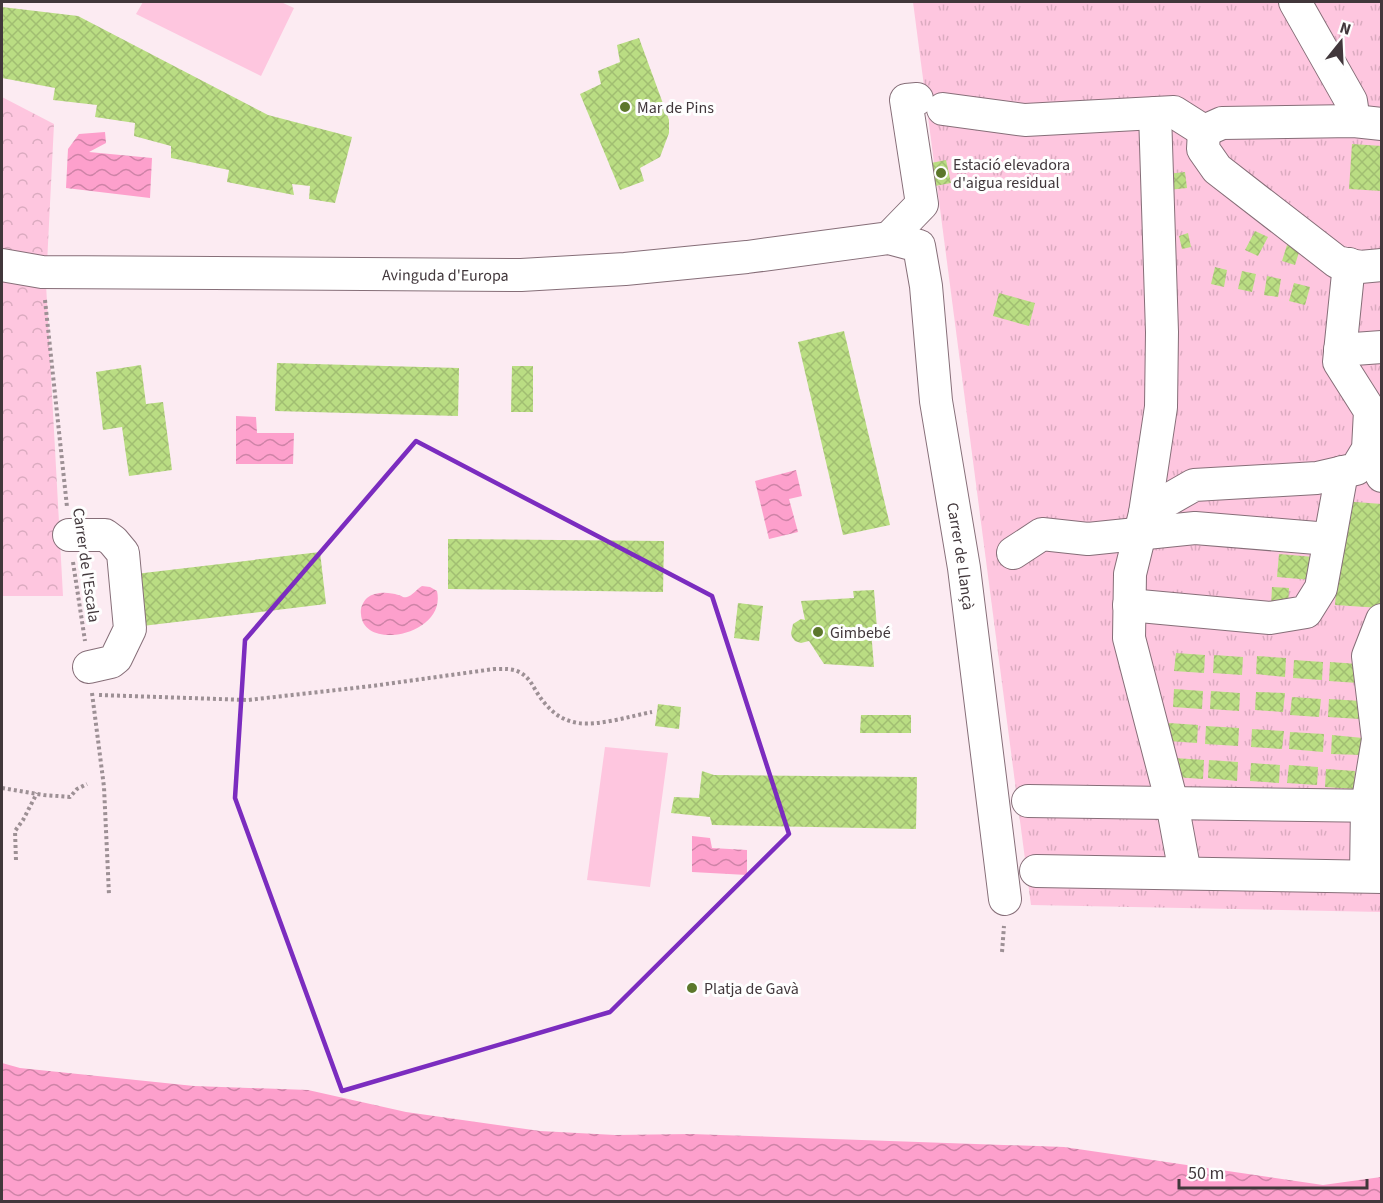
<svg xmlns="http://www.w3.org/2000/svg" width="1383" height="1203" viewBox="0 0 1383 1203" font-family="'Source Sans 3',sans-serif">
  <defs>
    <pattern id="forest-crowns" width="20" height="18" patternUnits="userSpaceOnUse" patternTransform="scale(1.5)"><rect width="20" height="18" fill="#fec6df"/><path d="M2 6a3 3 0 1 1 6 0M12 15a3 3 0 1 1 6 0" fill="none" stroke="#dbabc0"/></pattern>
    <pattern id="park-tufts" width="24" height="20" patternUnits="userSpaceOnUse" patternTransform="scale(1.5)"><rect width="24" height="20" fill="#fec6df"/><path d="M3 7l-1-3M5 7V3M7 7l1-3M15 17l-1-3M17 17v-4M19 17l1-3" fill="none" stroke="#dbabc0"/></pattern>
    <pattern id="water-waves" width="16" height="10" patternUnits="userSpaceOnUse" patternTransform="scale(1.5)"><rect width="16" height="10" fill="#fda0cc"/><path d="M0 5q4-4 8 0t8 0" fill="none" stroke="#ce83a7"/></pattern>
    <pattern id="building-cross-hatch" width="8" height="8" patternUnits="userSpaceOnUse" patternTransform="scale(1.5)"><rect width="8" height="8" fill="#badd83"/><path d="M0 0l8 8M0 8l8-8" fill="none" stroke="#a1be72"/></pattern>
  </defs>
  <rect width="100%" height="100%" fill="#fcebf2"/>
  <path fill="#fec6df" d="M143 2H281L294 8 261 76 136 14Z
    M605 747 668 753 650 887 587 880Z"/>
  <path fill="url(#forest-crowns)" d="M2 97 54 124 46 284 63 596H2Z"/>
  <path fill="url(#park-tufts)" d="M913 2H1381V912L1031 905Z"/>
  <path fill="url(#water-waves)" d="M105 132 106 143 89 152 152 158 150 198 66 188 68 149 79 134Z
    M236 416 256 417 257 433H294L293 464H236Z
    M796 470 802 496 789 499 798 532 769 539 755 481Z
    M422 586 430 587 437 591C447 635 363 652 361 614 360 608 363 602 367 598 375 591 390 592 398 595 403 596 402 598 407 597 412 596 417 589 422 586Z
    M692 836 710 838 712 848 747 850V875L692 872Z
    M2 1063 20 1068 194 1086 308 1090 406 1112 540 1131 615 1135 691 1134 1064 1147 1323 1185 1381 1177V1201H2Z"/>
  <path fill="url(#building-cross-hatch)" d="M2 7 78 16 268 115 352 137 335 203 309 199 310 186 292 184 294 195 227 182 229 170 171 158V146L134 136 135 123 95 117 97 105 53 100 55 88 2 78Z
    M639 38 669 120V133L660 157 640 168 644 181 620 190 580 94 601 84 598 71 620 62 617 45Z
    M1352 144 1382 146V191L1349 189Z
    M946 160 951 183 935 186 931 163Z
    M1185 172 1187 188 1168 190 1167 174Z
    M1255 231 1268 237 1258 256 1245 250Z
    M1188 233 1191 247 1182 249 1179 236Z
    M1287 245 1300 249 1295 265 1282 261Z
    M1215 267 1227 270 1224 287 1211 284Z
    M1242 271 1256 274 1252 292 1238 289Z
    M1267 276 1281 279 1278 297 1264 295Z
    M1294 283 1310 287 1305 305 1289 301Z
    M999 293 1035 303 1029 326 993 316Z
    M844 331 890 525 843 535 798 342Z
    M277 363 459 368 458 416 275 411Z
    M141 365 146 404 163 402 172 470 129 476 122 427 103 430 96 372Z
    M512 366H533V412H511Z
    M1342 501 1382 504 1381 608 1335 605Z
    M448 539 664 541 663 592 448 589Z
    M320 552 326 604 134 627 127 575Z
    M1279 554 1314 557 1312 580 1277 577Z
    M1272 587 1289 588 1288 608 1271 607Z
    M874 590 877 629 871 630 874 667 824 664 809 641 801 643 795 641 792 637 791 633 793 624 801 619 805 620 801 601 854 598 853 591Z
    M738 603 763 606 759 641 734 638Z
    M1176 653 1205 655 1204 673 1174 671Z
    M1214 655 1243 657 1242 675 1213 673Z
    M1257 656 1286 658 1285 677 1256 674Z
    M1294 660 1323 662 1322 680 1293 678Z
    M1330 662 1359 664 1358 683 1329 681Z
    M1174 689 1203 691 1202 709 1173 707Z
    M1211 691 1240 693 1239 711 1210 709Z
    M1256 692 1285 693 1283 712 1255 710Z
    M1292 697 1321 699 1319 717 1290 715Z
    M1329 699 1361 701 1360 719 1328 717Z
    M658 704 681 707 679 729 655 726Z
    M861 715H911V733H860Z
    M1169 723 1198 725 1197 743 1168 741Z
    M1206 726 1239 728 1238 746 1205 744Z
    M1252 729 1284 731 1282 749 1251 747Z
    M1290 732 1324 734 1323 752 1289 749Z
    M1332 735 1363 738 1361 755 1331 754Z
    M1175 758 1204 760 1203 779 1174 777Z
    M1209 760 1238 762 1237 781 1208 778Z
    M1251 763 1280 765 1279 783 1250 781Z
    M1289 765 1318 767 1317 785 1287 783Z
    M1326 769 1355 771 1354 789 1325 787Z
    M702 771 714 775 917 777 916 829 712 825 710 817 671 813 674 797 699 798Z"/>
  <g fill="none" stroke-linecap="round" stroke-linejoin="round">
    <defs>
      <g id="minor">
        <path d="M1295 2 1351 101 1354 121"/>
        <path d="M943 109 1025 120 1174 112 1204 131"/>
        <path d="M1204 131 1203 149 1217 169 1337 262 1360 267 1382 265"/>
        <path d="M1204 131 1222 123 1354 121 1382 124"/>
        <path d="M889 238 922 204 906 100 917 99"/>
        <path id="s1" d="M2 265 42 272 521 275 625 269 747 257 889 238 919 246 926 286 936 401 964 568 1005 899"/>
        <path d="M1340 350 1382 347"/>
        <path d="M1368 449 1382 476"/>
        <path d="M1145 513 1161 407 1162 332 1155 113"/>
        <path d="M69 535H105L113 541 123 553 130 629 116 658 111 662 89 667"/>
        <path d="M1013 553 1042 534 1088 539 1195 528 1329 539"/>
        <path d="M1129 605 1270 618 1306 612 1321 588 1342 472"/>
        <path d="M1028 801 1382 806"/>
        <path d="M1036 871 1382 877"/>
        <path d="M1185 873 1172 803 1129 638 1130 574 1145 513 1194 485 1317 478 1356 469 1368 449 1370 411 1339 362 1349 264"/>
        <path d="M1366 876 1367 806 1378 739 1368 656 1382 620"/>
      </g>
    </defs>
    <use href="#minor" stroke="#866e78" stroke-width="34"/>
    <path stroke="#9d9095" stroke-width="4" stroke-dasharray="3 3" stroke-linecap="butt" d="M45 300 67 507
      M73 562 85 641
      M92 693 104 787 109 895
      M99 695 248 700 372 686 494 669C504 669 513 668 521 673 529 678 532 684 536 691 546 707 558 720 578 723 599 726 631 716 652 712
      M2 788 44 795 70 797 77 789 87 784
      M16 860 15 831 23 820 37 793
      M1002 952 1004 926"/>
    <use href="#minor" stroke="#fff" stroke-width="32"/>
  </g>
  <path fill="none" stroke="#7b2cbf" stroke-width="4.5" stroke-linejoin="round" d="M416 441 712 596 789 834 610 1012 342 1091 235 798 245 640Z"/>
  <g fill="#5c772b" stroke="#fefefe" stroke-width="2">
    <circle cx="625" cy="107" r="6"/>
    <circle cx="941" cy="173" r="6"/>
    <circle cx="818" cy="632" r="6"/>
    <circle cx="692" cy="988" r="6"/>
  </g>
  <g text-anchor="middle" stroke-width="6" stroke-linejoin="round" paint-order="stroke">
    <g font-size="16" fill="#41373b" stroke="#fefefe" text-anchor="start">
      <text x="637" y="113">Mar de Pins</text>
      <text x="953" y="170">Estació elevadora<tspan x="953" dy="18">d'aigua residual</tspan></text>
      <text x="830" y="638">Gimbebé</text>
      <text x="704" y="994">Platja de Gavà</text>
    </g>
    <g font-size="16" fill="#41373b" stroke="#fefefe">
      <text dy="6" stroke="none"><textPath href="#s1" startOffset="444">Avinguda d'Europa</textPath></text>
      <text dy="6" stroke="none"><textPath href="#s1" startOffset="1234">Carrer de Llançà</textPath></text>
      <text transform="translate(87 565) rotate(82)" y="6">Carrer de l'Escala</text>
    </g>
  </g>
  <rect width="1383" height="1203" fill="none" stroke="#41373b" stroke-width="6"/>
  <g transform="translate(1341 42) rotate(18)" stroke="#fefefe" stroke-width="4.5" paint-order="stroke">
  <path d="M0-4.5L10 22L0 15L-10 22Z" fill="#41373b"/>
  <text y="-9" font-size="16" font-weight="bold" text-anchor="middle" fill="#41373b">N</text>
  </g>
  <path d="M1179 1179v9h188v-9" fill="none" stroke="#41373b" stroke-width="3"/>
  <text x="1188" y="1179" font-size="18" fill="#41373b" stroke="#fefefe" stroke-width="4.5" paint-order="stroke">50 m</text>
</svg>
